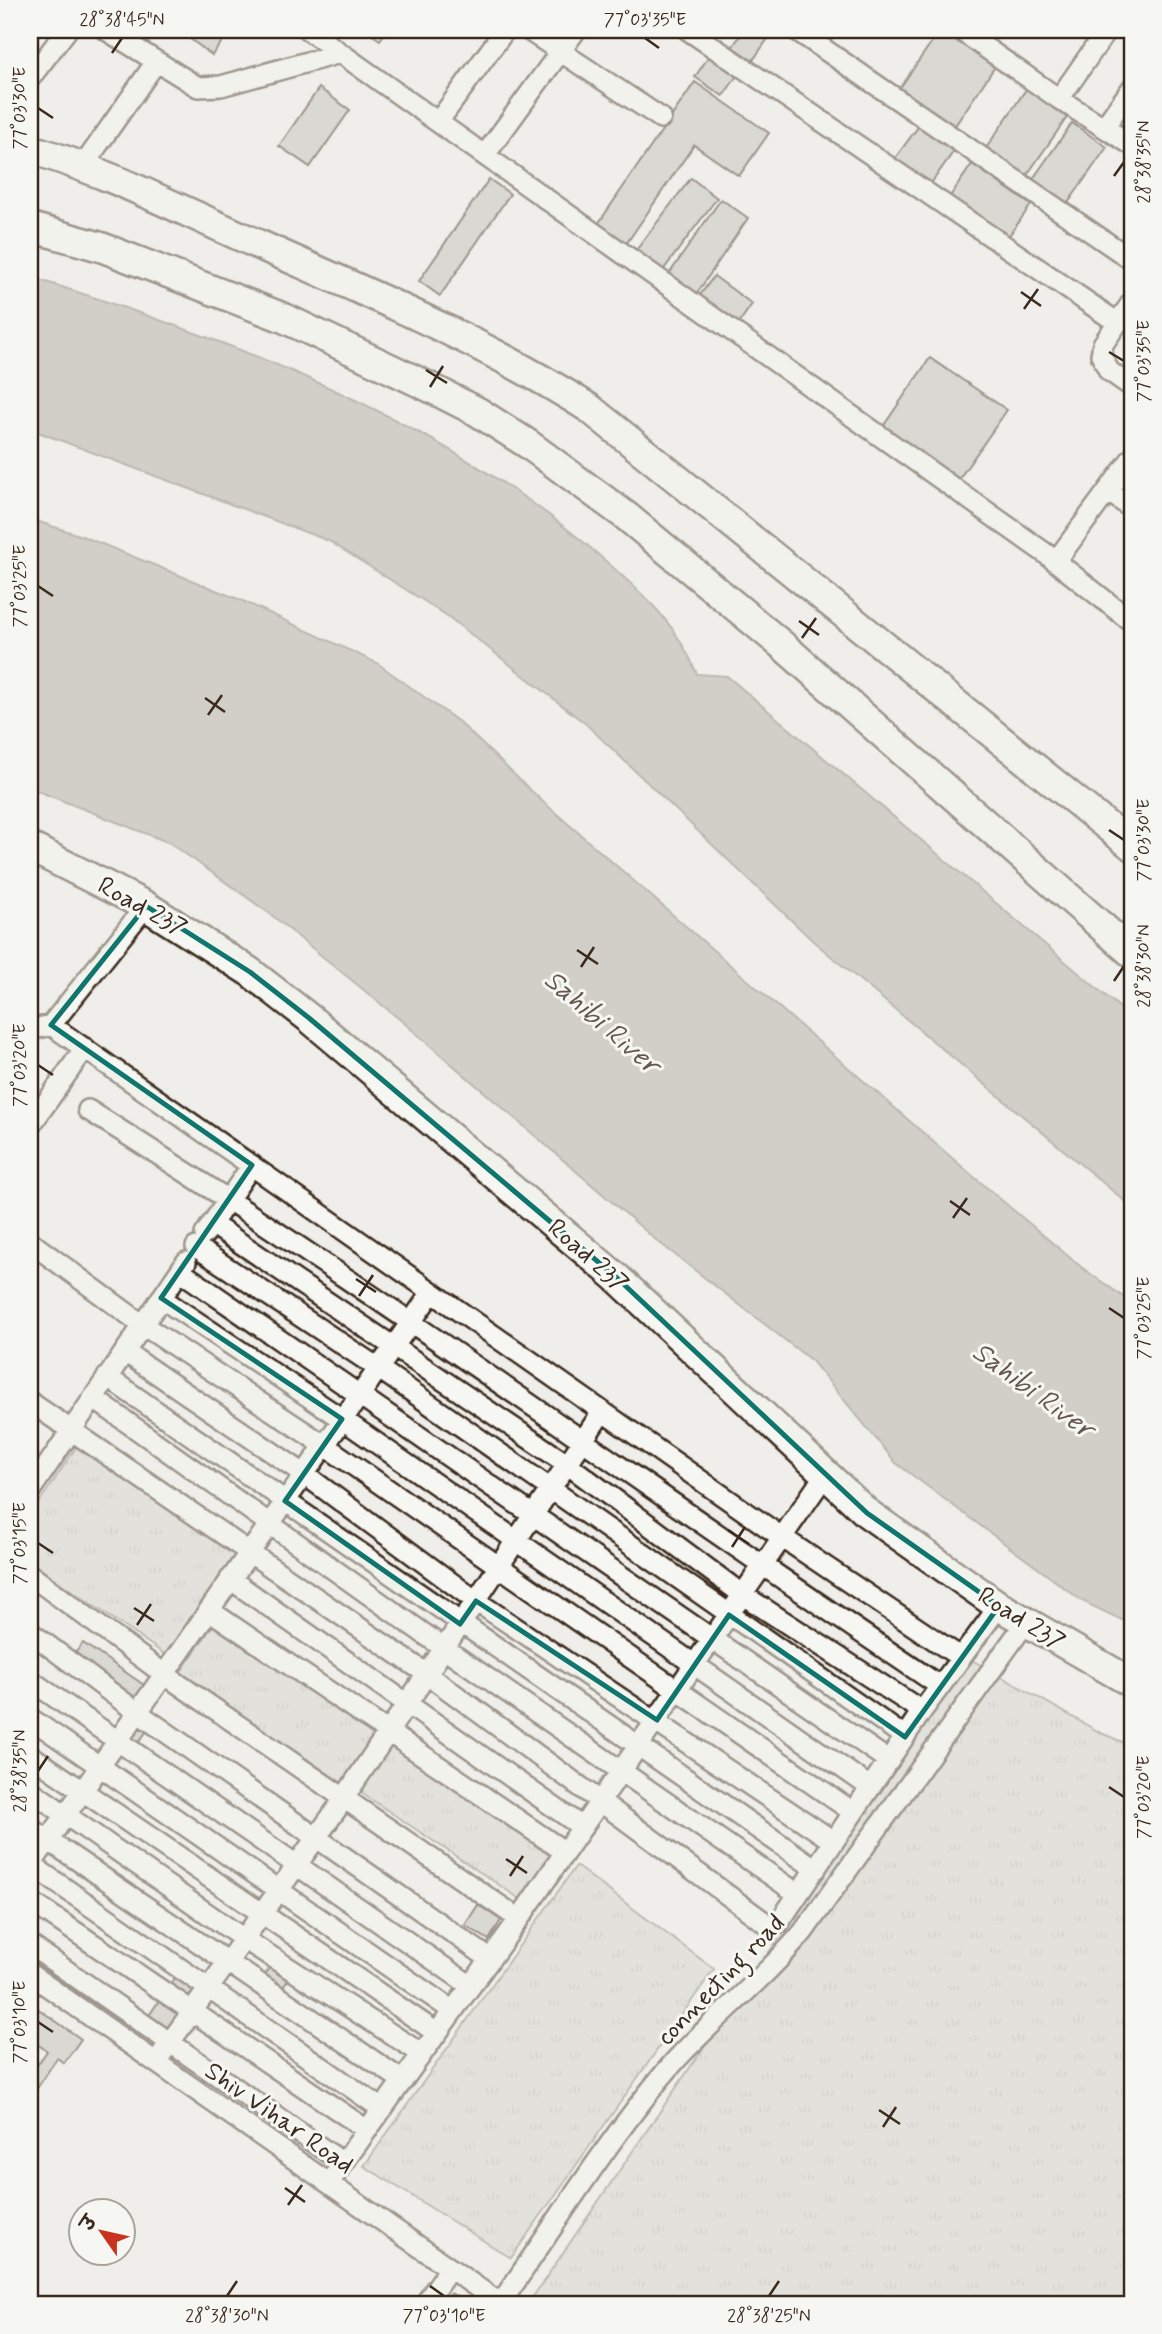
<svg xmlns="http://www.w3.org/2000/svg" width="1162" height="2334" viewBox="0 0 1162 2334" font-family="Mynerve,'Playpen Sans Deva',sans-serif">
  <defs>
    <pattern id="park-tufts" width="24" height="20" patternUnits="userSpaceOnUse" patternTransform="scale(1.75)"><rect width="24" height="20" fill="#d4d1cc"/><path d="M3 7l-1-3M5 7V3M7 7l1-3M15 17l-1-3M17 17v-4M19 17l1-3" fill="none" stroke="#b7b4af"/></pattern>
  </defs>
  <rect width="100%" height="100%" fill="#efeeea"/>
  <filter id="ink" filterUnits="userSpaceOnUse"><feTurbulence type="fractalNoise" baseFrequency=".0143" numOctaves="2"/><feDisplacementMap in="SourceGraphic" scale="14" xChannelSelector="R" yChannelSelector="G"/><feConvolveMatrix kernelMatrix="1 2 1 2 8 2 1 2 1" color-interpolation-filters="sRGB"/></filter>
  <g filter="url(#ink)">
    <path fill="url(#park-tufts)" stroke="#887e75" stroke-width="2" d="M77 1446 235 1554 166 1655 30 1562V1516Z
      M214 1624 378 1736 345 1785 180 1673Z
      M970 1659 1101 1733 1132 1746V2304H528Z
      M394 1742 553 1850 520 1899 360 1792Z
      M576 1866 714 1969 511 2258 364 2166Z"/>
    <path fill="#afa8a1" stroke="#81766d" stroke-width="2" d="M30 277C232 340 449 421 609 564 649 600 676 623 697 674L727 676 1132 1018V1207L813 941 586 724 446 615 329 541 30 429Z
      M30 519 82 536 243 601 377 663 459 722 542 801 967 1171 1081 1267 1132 1303V1625L1082 1601 896 1463 812 1361 656 1240 403 1022 269 913 170 843 30 788Z"/>
    <path fill="#c2bdb7" stroke="#3b2a1e" stroke-width="2" d="M189 30H231L212 55 185 35Z
      M365 30H387L380 40Z
      M744 30H774L751 63 731 49Z
      M940 30 996 65 952 130 897 92Z
      M711 53 739 73 723 96 695 77Z
      M695 82 769 133 739 176 694 145 626 244 598 224Z
      M1029 85 1070 113 1022 182 982 154Z
      M319 88 350 110 310 167 279 146Z
      M921 123 956 148 929 186 893 161Z
      M1072 123 1107 147 1063 210 1028 186Z
      M972 164 1031 205 1005 241 947 201Z
      M691 178 717 198 661 273 634 253Z
      M489 179 510 194 440 296 419 281Z
      M721 199 748 218 693 299 665 280Z
      M714 276 752 304 734 330 695 302Z
      M930 358 1007 410 956 483 880 431Z
      M83 1643 144 1685 131 1704 69 1661Z
      M137 1721 148 1729 134 1749 123 1740Z
      M478 1905 501 1920 489 1940 465 1925Z
      M272 1964 290 1977 277 1996 259 1984Z
      M177 1974 196 1987 184 2004 165 1991Z
      M161 1998 180 2012 167 2031 148 2017Z
      M30 2003 81 2039 64 2063 57 2058 30 2099V2059L38 2064 47 2051 30 2039Z
      M451 2293 468 2304H443Z"/>
    <g fill="none" stroke-linecap="round" stroke-linejoin="round">
      <defs>
        <path id="street" d="M106 30 198 87 221 86 340 53
          M308 30 1045 553 1132 622
          M528 30 661 118
          M688 30 1118 323
          M796 30 1132 260
          M960 30 1059 99 1132 145
          M30 78 67 30
          M1059 99 1107 30
          M438 122 505 30
          M1104 127 1132 88
          M485 155 576 30
          M83 166 156 62
          M1132 302 1103 344 1101 355 1109 371 1132 387
          M1108 491 1132 509
          M1056 561 1132 458
          M51 1025 783 1538 960 1657
          M30 1030 51 1025 146 906
          M88 1110C379 1292 655 1495 940 1686
          M30 1126 85 1048
          M212 1224 567 1464 743 1595 922 1711
          M205 1234 252 1165
          M30 1242 143 1325 324 1445 853 1812
          M196 1247 378 1368 905 1737
          M180 1271 889 1761
          M161 1298 342 1419 870 1787
          M125 1352 304 1474 476 1601 833 1841
          M107 1377 816 1869
          M93 1398 444 1648 798 1894
          M30 1402 427 1674 771 1927 778 1924 922 1711 999 1606
          M30 1491 186 1262
          M30 1575 164 1674 519 1919
          M230 1579 582 1827
          M209 1610 565 1852
          M30 1632 137 1712 490 1959
          M30 1680 471 1986
          M30 1718 453 2011
          M30 1755 437 2033
          M30 1790 244 1939 422 2054
          M30 1828 403 2081
          M30 1864 382 2109
          M30 1866 432 1292
          M30 1901 367 2130
          M30 1945 343 2163
          M30 1974 501 2304
          M156 2062 336 1810 602 1412
          M329 2183 519 1919 825 1475
          M425 2304 450 2268
          M500 2304C556 2224 611 2134 675 2061 716 2016 764 1979 803 1932L1026 1622"/>
        <path id="secondary" d="M30 149C109 172 184 212 260 245 372 295 485 342 589 408L1132 846
          M30 227 101 247 284 318 427 386 478 412 528 444 626 516 782 645 1132 953
          M30 847 146 906 250 972 309 1018 616 1277 867 1513 999 1606 1132 1683"/>
      </defs>
      <use href="#street" stroke="#3b2a1e" stroke-width="24"/>
      <use href="#secondary" stroke="#3b2a1e" stroke-width="33"/>
      <use href="#street" stroke="#f6f6f2" stroke-width="19"/>
      <use href="#secondary" stroke="#f6f6f2" stroke-width="28"/>
    </g>
  </g>
  <path d="M0 0H1162V2334H0ZM146 906 250 972 309 1018 616 1277 867 1513 999 1606 905 1737 729 1615 657 1720 476 1601 460 1624 285 1501 342 1419 161 1298 252 1165 51 1025Z" fill="#efeeea" fill-opacity=".55" fill-rule="evenodd"/>
  <path fill="none" stroke="#0f766e" stroke-width="5" stroke-linejoin="round" d="M146 906 250 972 309 1018 616 1277 867 1513 999 1606 905 1737 729 1615 657 1720 476 1601 460 1624 285 1501 342 1419 161 1298 252 1165 51 1025Z"/>
  <path fill="none" stroke="#3b2a1e" stroke-width="2.5" d="M645 38 659 48M112 53 122 38M38 108 53 118M1114 176 1124 162M1021 292 1041 306M1024 309 1038 289M1109 352 1124 361M426 370 447 383M430 387 443 366M38 586 53 596M799 621 819 635M802 638 816 618M205 698 225 712M208 715 222 695M1109 830 1124 840M577 950 598 964M581 967 594 947M1114 981 1124 966M38 1065 53 1075M950 1201 970 1215M953 1218 967 1198M356 1279 376 1292M359 1296 373 1275M1109 1308 1124 1318M728 1530 749 1544M38 1543 53 1553M732 1547 745 1527M134 1608 154 1621M137 1625 151 1604M38 1771 48 1756M1109 1787 1124 1797M506 1859 527 1873M510 1876 523 1856M38 2022 53 2032M879 2110 900 2124M883 2127 896 2107M285 2188 305 2202M288 2205 302 2185M430 2286 444 2296M227 2296 237 2281M769 2296 779 2281"/>
  <g text-anchor="middle" stroke-width="6" stroke-linejoin="round" paint-order="stroke">
    <g font-size="26" fill="#3b2a1e" stroke="#f6f6f2">
      <text transform="translate(143 906) rotate(29)" y="9">Road 237</text>
      <text transform="translate(589 1255) rotate(41)" y="9">Road 237</text>
      <text transform="translate(1022 1618) rotate(32)" y="9">Road 237</text>
      <text transform="translate(720 1979) rotate(-46)" y="9">connecting road</text>
      <text transform="translate(280 2117) rotate(35)" y="9">Shiv Vihar Road</text>
    </g>
    <g font-size="28" font-style="italic" fill="#64564c" stroke="#f6f6f2">
      <text transform="translate(603 1021) rotate(41)" y="10">Sahibi River</text>
      <text transform="translate(1034 1389) rotate(36)" y="10">Sahibi River</text>
    </g>
  </g>
  <rect width="1162" height="2334" fill="none" stroke="#f6f6f2" stroke-width="77"/>
  <g transform="translate(102 2232) rotate(304)"><circle r="33" fill="#f6f6f2" stroke="#aba49d" stroke-width="2"/>
  <path d="M0-5L12 26L0 18L-12 26Z" fill="#c8321e"/>
  <text y="-10" font-size="19" font-weight="bold" text-anchor="middle" fill="#3b2a1e">उ</text>
  </g>
  <rect x="38" y="38" width="1086" height="2258" fill="none" stroke="#3b2a1e" stroke-width="2.5"/>
  <g font-size="18" text-anchor="middle" fill="#3b2a1e">
    <text x="122" y="25">28°38'45"N</text>
    <text x="645" y="25">77°03'35"E</text>
    <text transform="translate(19 108) rotate(-90)" y="6">77°03'30"E</text>
    <text transform="translate(1143 162) rotate(-90)" y="6">28°38'35"N</text>
    <text transform="translate(1143 361) rotate(-90)" y="6">77°03'35"E</text>
    <text transform="translate(19 586) rotate(-90)" y="6">77°03'25"E</text>
    <text transform="translate(1143 840) rotate(-90)" y="6">77°03'30"E</text>
    <text transform="translate(1143 966) rotate(-90)" y="6">28°38'30"N</text>
    <text transform="translate(19 1065) rotate(-90)" y="6">77°03'20"E</text>
    <text transform="translate(1143 1318) rotate(-90)" y="6">77°03'25"E</text>
    <text transform="translate(19 1543) rotate(-90)" y="6">77°03'15"E</text>
    <text transform="translate(19 1771) rotate(-90)" y="6">28°38'35"N</text>
    <text transform="translate(1143 1797) rotate(-90)" y="6">77°03'20"E</text>
    <text transform="translate(19 2022) rotate(-90)" y="6">77°03'10"E</text>
    <text x="227" y="2321">28°38'30"N</text>
    <text x="444" y="2321">77°03'10"E</text>
    <text x="769" y="2321">28°38'25"N</text>
  </g>
</svg>
